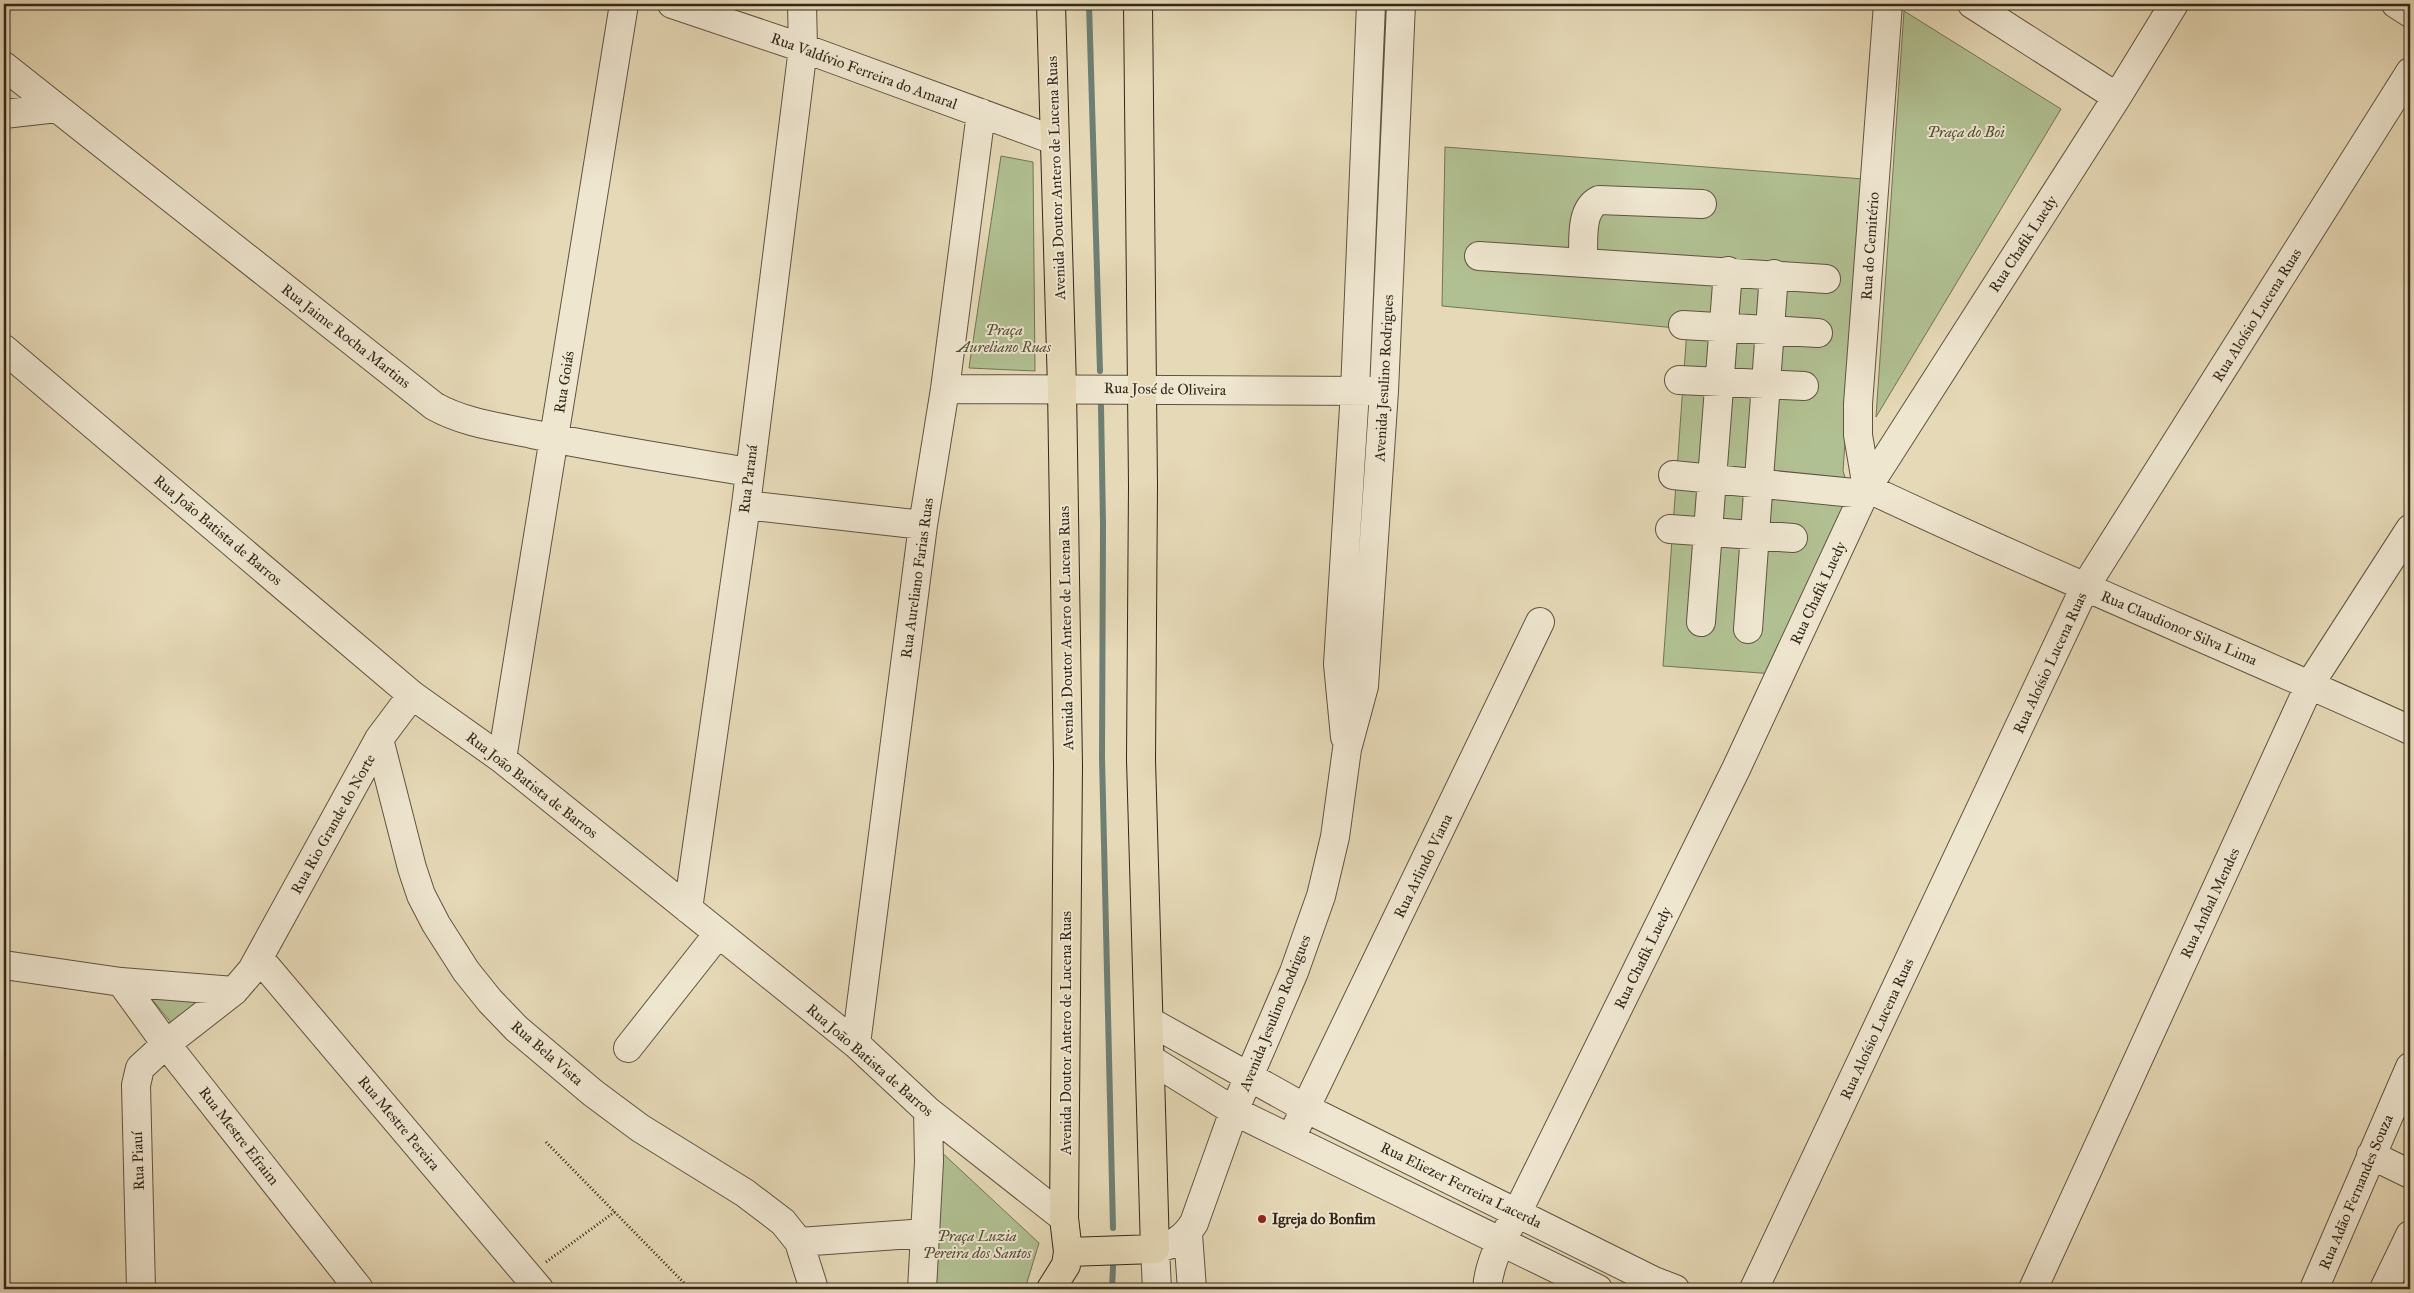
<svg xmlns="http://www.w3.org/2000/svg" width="2414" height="1293" viewBox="0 0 2414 1293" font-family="'IM FELL Great Primer',serif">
  <rect width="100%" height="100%" fill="#e6d9b7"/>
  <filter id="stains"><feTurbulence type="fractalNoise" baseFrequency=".004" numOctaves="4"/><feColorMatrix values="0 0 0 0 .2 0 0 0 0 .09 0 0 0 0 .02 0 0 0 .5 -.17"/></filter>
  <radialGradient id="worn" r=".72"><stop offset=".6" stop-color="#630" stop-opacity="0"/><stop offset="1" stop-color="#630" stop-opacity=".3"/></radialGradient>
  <path fill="#b1c092" stroke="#727456" d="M1904 11 2061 109 1876 417Z
    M1445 147 1863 179 1843 471 1855 509 1775 674 1663 666 1687 329 1442 306Z
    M1001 156 1033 162 1035 371 969 368Z
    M146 992 200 998 173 1025Z
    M938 1149 1039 1243 1025 1289H929Z"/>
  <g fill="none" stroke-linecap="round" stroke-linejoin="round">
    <path stroke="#6e7f74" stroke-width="6" d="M1089 4 1100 371
      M1101 406 1103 525 1102 758 1113 1228
      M1112 1289 1113 1267"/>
    <defs>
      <path id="minor" d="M672 4 803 48 1054 140
        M1972 4 2117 97
        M2396 4 2410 13
        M4 66 434 406C464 423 499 427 532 434 604 449 677 460 749 472
        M4 114 57 108
        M1479 256 1826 279
        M1583 262C1584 242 1579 210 1599 200L1702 204
        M1683 325 1818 333
        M4 349 412 695 502 759 856 1044 928 1111 1064 1218
        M1679 380 1804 386
        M945 389 1373 391
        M1673 475 1864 494
        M1867 488C2046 573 2230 648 2410 730
        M1867 488 1858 435V404L1888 4
        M746 505 923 525
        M1670 529 1793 538
        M1701 622 1728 271
        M1748 629 1774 274
        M1345 737 1338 664 1355 391 1371 4
        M379 739 412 868 421 895 436 924 466 971 490 1001 517 1029 593 1093 640 1128 745 1193 783 1222 799 1242 814 1289
        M502 759 624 4
        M688 909 746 505 803 48 802 4
        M259 958 539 1289
        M4 965 121 982 234 991
        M121 982 166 1044 359 1289
        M1149 1021 1307 1109 1654 1281 1675 1289
        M856 1044 923 525 945 389 981 113
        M628 1048 718 934
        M1150 1059 1234 1111 1598 1289
        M1291 1138 1540 622
        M2371 1155 2410 1174
        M1188 1234 1192 1289
        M799 1242 926 1233
        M141 1289 136 1085 140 1068 166 1044 234 991 252 970 379 739 412 695
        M922 1289 929 1162 928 1111
        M1157 1289 1155 1249C1173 1245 1184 1239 1194 1223L1234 1111 1294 972 1321 896 1335 837 1347 749 1364 686 1384 391 1401 4
        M1487 1289C1489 1261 1503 1237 1517 1213L1736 769 1867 488 2117 97 2174 4
        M1754 1289 2085 587 2410 72
        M2033 1289 2310 684 2410 529
        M2314 1289 2410 1067
        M2384 1289 2410 1235"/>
      <path id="major" d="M1051 4 1062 388 1068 765 1064 1218 1068 1252 1066 1265 1051 1289
        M1068 1252 1155 1249 1141 760 1143 486 1138 4"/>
    </defs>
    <use href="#minor" stroke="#5f5440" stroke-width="30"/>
    <use href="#major" stroke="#322719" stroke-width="30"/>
    <path stroke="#322719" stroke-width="3" stroke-dasharray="1 2.5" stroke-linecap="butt" d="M546 1142 690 1289
      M546 1262 616 1211"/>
    <use href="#minor" stroke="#efe6d0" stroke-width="28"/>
    <use href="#major" stroke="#e6d9b7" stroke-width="28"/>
  </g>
  <circle fill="#8f2418" stroke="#efe6d0" stroke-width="2" cx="1262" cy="1219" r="5"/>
  <g text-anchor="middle" stroke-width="4" stroke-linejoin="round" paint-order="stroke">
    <g font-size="15" fill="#322719" stroke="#efe6d0">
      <text transform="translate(864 71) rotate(20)" y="5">Rua Valdívio Ferreira do Amaral</text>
      <text transform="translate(1056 178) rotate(-92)" y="5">Avenida Doutor Antero de Lucena Ruas</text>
      <text transform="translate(2023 244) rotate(-57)" y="5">Rua Chafik Luedy</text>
      <text transform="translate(1870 246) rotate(-86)" y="5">Rua do Cemitério</text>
      <text transform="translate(2257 315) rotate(-58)" y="5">Rua Aloísio Lucena Ruas</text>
      <text transform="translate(346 336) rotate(38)" y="5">Rua Jaime Rocha Martins</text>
      <text transform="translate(1384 378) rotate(-87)" y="5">Avenida Jesulino Rodrigues</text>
      <text transform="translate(564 382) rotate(-81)" y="5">Rua Goiás</text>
      <text transform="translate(1165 389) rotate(1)" y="5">Rua José de Oliveira</text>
      <text transform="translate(748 479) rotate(-83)" y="5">Rua Paraná</text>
      <text transform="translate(218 530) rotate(40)" y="5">Rua João Batista de Barros</text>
      <text transform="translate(917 578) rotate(-82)" y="5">Rua Aureliano Farias Ruas</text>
      <text transform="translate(1818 593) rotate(-65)" y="5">Rua Chafik Luedy</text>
      <text transform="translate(1066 628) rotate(-91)" y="5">Avenida Doutor Antero de Lucena Ruas</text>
      <text transform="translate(2179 628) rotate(23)" y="5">Rua Claudionor Silva Lima</text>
      <text transform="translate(2050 663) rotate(-65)" y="5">Rua Aloísio Lucena Ruas</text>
      <text transform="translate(532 785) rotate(38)" y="5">Rua João Batista de Barros</text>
      <text transform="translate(333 824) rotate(-61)" y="5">Rua Rio Grande do Norte</text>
      <text transform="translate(1423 866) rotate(-64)" y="5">Rua Arlindo Viana</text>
      <text transform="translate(2210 903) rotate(-65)" y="5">Rua Aníbal Mendes</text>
      <text transform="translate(1643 958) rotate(-64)" y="5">Rua Chafik Luedy</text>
      <text transform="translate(1275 1013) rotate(-68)" y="5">Avenida Jesulino Rodrigues</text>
      <text transform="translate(1877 1029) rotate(-65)" y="5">Rua Aloísio Lucena Ruas</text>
      <text transform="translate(1066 1033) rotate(-90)" y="5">Avenida Doutor Antero de Lucena Ruas</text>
      <text transform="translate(547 1053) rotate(41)" y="5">Rua Bela Vista</text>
      <text transform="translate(870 1060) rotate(41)" y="5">Rua João Batista de Barros</text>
      <text transform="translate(399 1123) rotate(50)" y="5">Rua Mestre Pereira</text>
      <text transform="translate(239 1136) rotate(52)" y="5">Rua Mestre Efraim</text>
      <text transform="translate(138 1161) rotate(-92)" y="5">Rua Piauí</text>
      <text transform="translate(1461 1185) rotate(26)" y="5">Rua Eliezer Ferreira Lacerda</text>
      <text transform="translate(2356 1192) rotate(-67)" y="5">Rua Adão Fernandes Souza</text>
    </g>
    <g font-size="15" font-style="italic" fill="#524d37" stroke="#efe6d0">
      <text x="1966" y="137">Praça do Boi</text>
      <text x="1004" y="335">Praça<tspan x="1004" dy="17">Aureliano Ruas</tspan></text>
      <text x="977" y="1241">Praça Luzia<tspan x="977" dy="17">Pereira dos Santos</tspan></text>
    </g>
    <g font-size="15" font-weight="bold" fill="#322719" stroke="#efe6d0" text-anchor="start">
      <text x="1272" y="1224">Igreja do Bonfim</text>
    </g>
  </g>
  <rect width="2414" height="1293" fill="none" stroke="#e6d9b7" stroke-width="20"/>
  <rect x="5" y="5" width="2404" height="1283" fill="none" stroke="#322719" stroke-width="2.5"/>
  <rect x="10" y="10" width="2394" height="1273" fill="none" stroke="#322719"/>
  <rect width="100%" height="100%" filter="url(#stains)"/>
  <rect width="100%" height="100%" fill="url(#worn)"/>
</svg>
